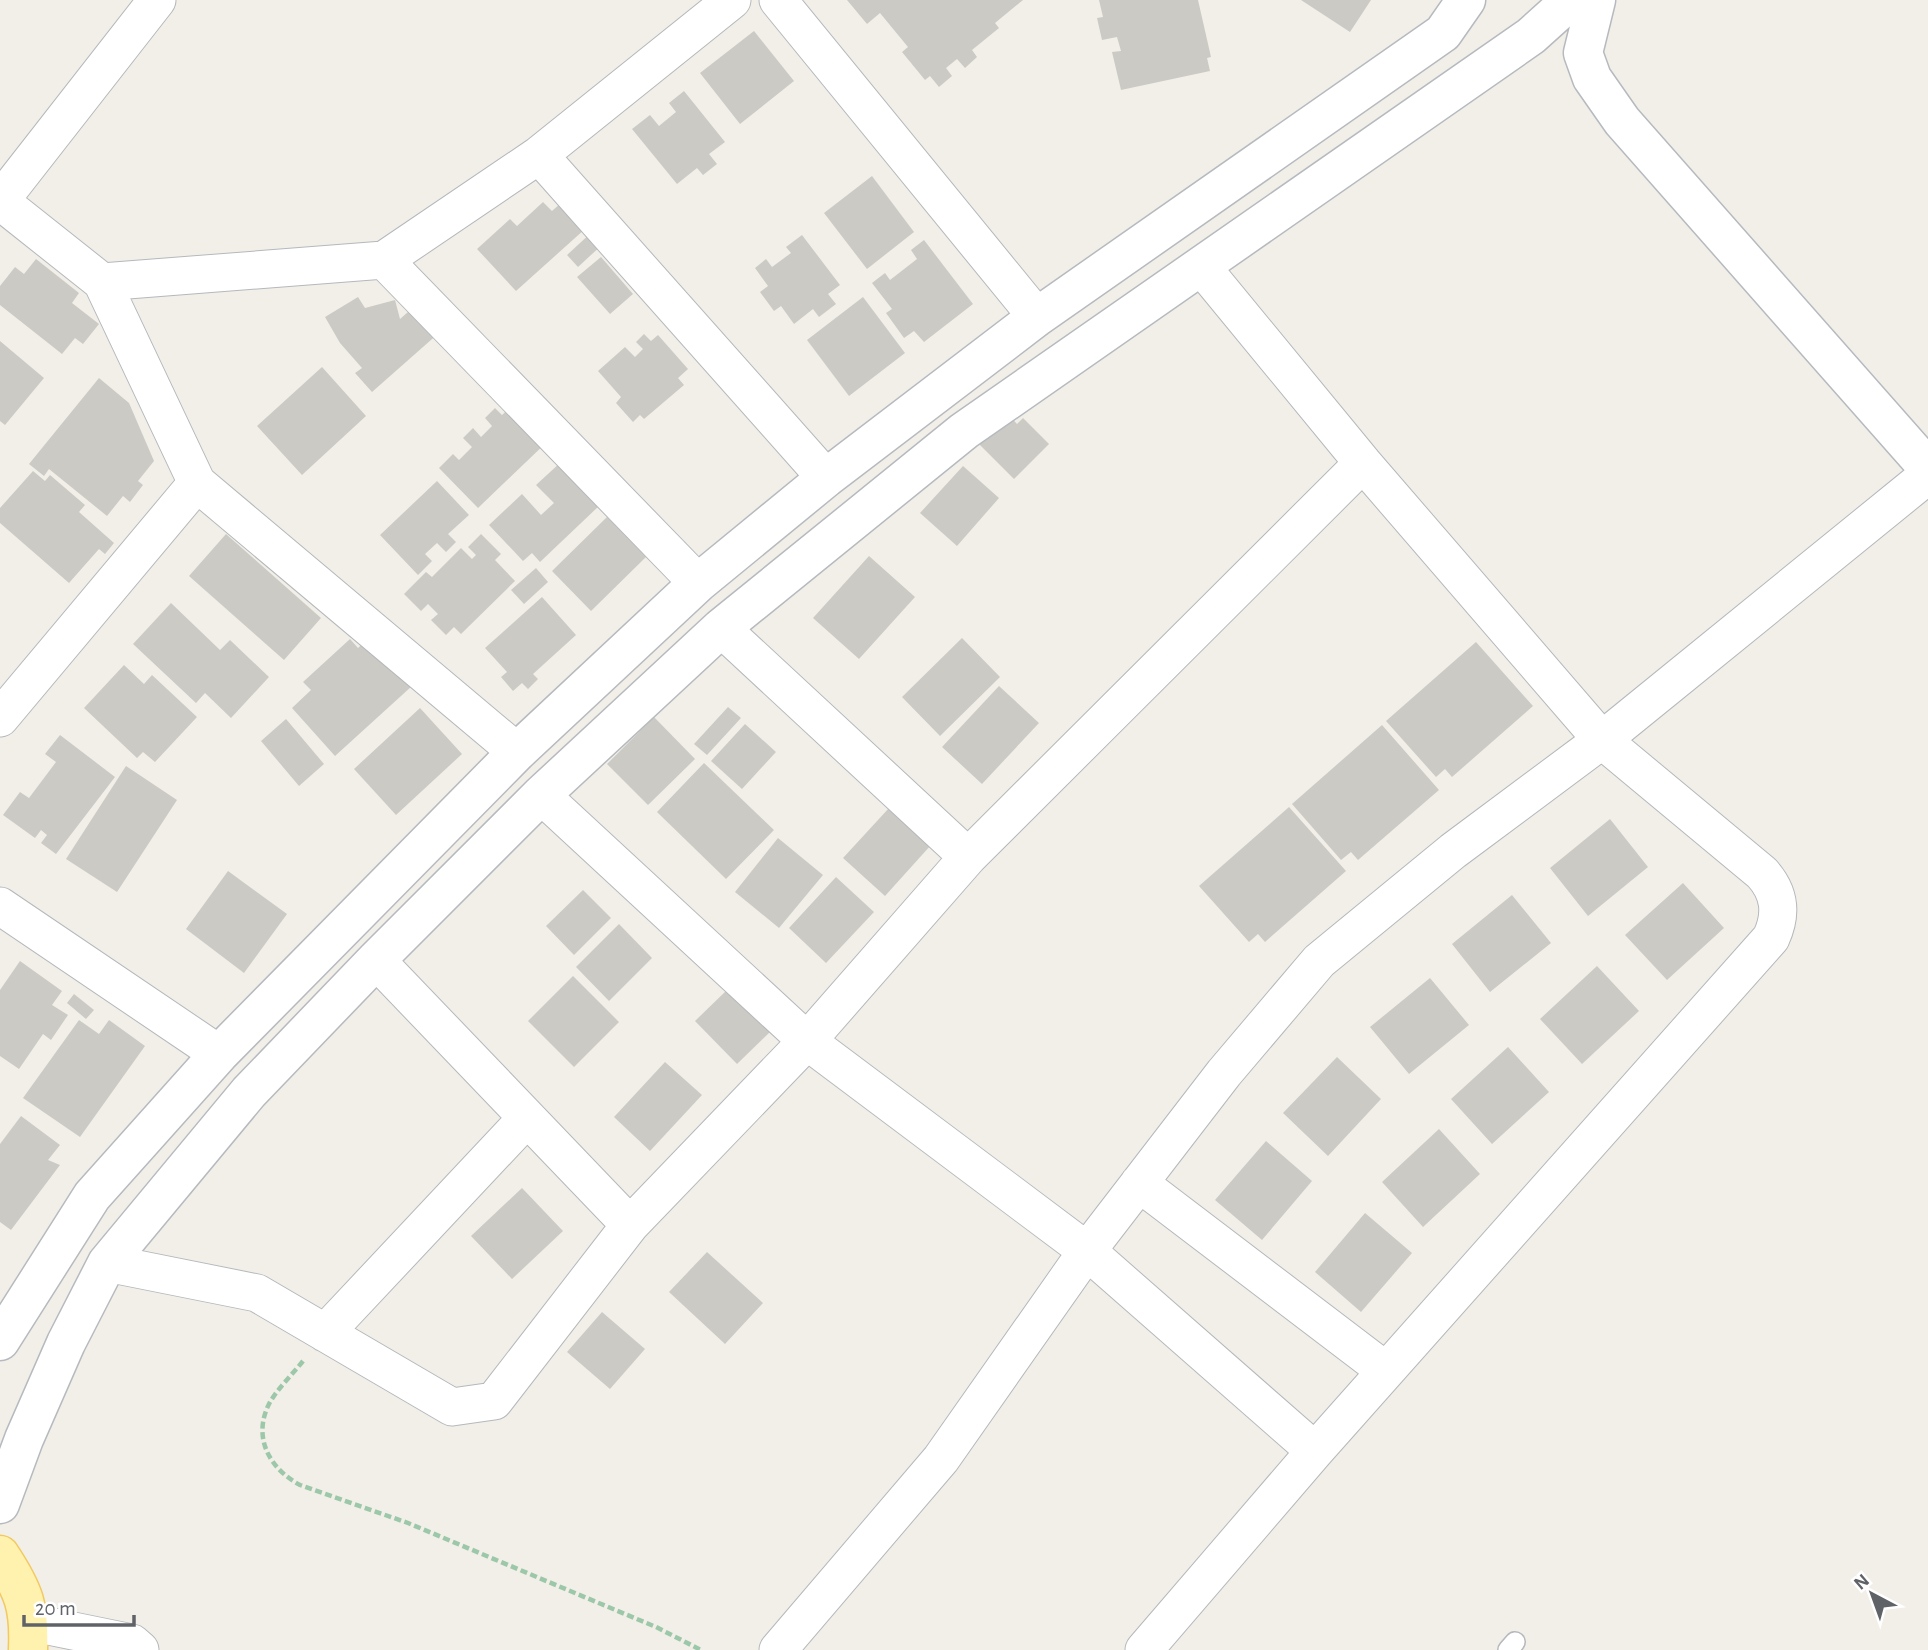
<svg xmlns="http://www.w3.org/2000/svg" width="1928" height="1650" viewBox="0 0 1928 1650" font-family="'Alegreya Sans',sans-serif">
  <rect width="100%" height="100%" fill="#f1efe8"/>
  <path fill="#cccac5" d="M847 0H1023L995 23 999 28 972 50 977 57 965 68 957 59 946 68 952 76 939 87 930 76 925 80 902 52 908 47 880 13 867 24Z
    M1099 0H1198L1211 57 1207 58 1210 71 1121 90 1112 52 1121 51 1117 37 1102 40 1097 18 1103 17Z
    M1301 0H1371L1350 32Z
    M754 31 794 81 740 124 700 73Z
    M684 91 725 142 709 154 717 164 703 175 697 168 677 184 632 129 650 115 659 126 676 112 669 103Z
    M872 176 914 232 867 269 824 213Z
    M543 202 552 211 561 203 585 229 516 291 477 249 510 219 517 226Z
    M593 231 604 243 578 267 567 255Z
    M802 235 840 285 828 294 836 304 819 317 813 309 794 324 781 306 774 311 760 292 768 286 755 268 766 259 772 267 791 253 786 247Z
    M924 240 973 304 924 342 914 331 904 338 886 313 892 309 872 283 885 273 890 280 917 259 911 250Z
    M601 257 633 294 610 314 577 277Z
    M36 259 79 293 72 303 99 324 83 344 75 338 62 354 0 305V286L15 267 24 274Z
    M358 297 365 308 395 300 400 319 416 305 440 332 372 392 355 373 362 368 340 343 325 317Z
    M863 297 905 353 849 396 807 340Z
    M644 334 651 341 658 335 688 369 678 378 684 385 644 419 640 415 633 422 616 403 621 397 598 371 625 347 635 357 643 349 636 342Z
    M0 341 44 378 5 425 0 421Z
    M322 367 366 416 302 475 257 426Z
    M99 378 129 403 154 461 138 481 143 485 130 502 123 496 107 516 49 469 44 476 29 464Z
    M515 403 549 440 478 508 439 468 453 454 459 460 472 447 463 438 473 428 481 437 492 426 485 418 495 408 502 415Z
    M1007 413 1017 424 1023 418 1049 444 1014 479 977 442Z
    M561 462 600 505 540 562 532 553 523 561 489 525 522 494 541 515 554 503 536 485Z
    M963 466 999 498 957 546 920 513Z
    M33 471 45 481 50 475 85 505 79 512 114 543 105 554 99 549 69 583 0 523V508Z
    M437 481 469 515 448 534 456 542 446 552 437 543 425 554 432 561 418 575 380 535Z
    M607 517 646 557 591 611 552 571Z
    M226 534 321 618 284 660 189 576Z
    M481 534 501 554 495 560 515 581 461 634 454 627 446 635 431 620 438 614 428 604 421 611 404 594 426 572 432 577 461 548 472 559 476 555 468 547Z
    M869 556 915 597 859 659 813 618Z
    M536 568 548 582 524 604 511 590Z
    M542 597 576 635 533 674 538 679 528 689 522 683 513 691 501 677 507 672 485 648Z
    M171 603 220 650 230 640 269 677 231 718 205 693 196 703 133 644Z
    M369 638 412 686 335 756 292 708 311 690 303 682 350 639 358 648Z
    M962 638 1000 677 940 736 902 697Z
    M1476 642 1533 706 1452 777 1445 769 1436 777 1386 721Z
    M124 665 144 684 152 675 197 717 155 762 143 752 137 758 84 708Z
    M999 686 1039 723 982 784 942 747Z
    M728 707 741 718 707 755 694 744Z
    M420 708 462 754 396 815 354 769Z
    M654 717 695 759 648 805 607 764Z
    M286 719 324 764 299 786 261 741Z
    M745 724 776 752 742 789 711 761Z
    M1382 725 1439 790 1358 860 1351 852 1341 860 1292 804Z
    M60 735 115 777 56 854 41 843 47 835 41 830 35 838 3 815 20 792 29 798 56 762 45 754Z
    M704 763 774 830 726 879 657 812Z
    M126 766 177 800 117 892 66 859Z
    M1289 807 1346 871 1265 942 1258 934 1249 942 1199 886Z
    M889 808 931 845 885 896 843 858Z
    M1610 819 1648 867 1588 916 1550 868Z
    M778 838 823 875 779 928 735 892Z
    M228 871 287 914 244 973 186 929Z
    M836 877 874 912 826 963 789 928Z
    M1683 883 1724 928 1667 980 1625 935Z
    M583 890 611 918 574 955 546 926Z
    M1512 895 1551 943 1490 992 1452 944Z
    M619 924 652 958 609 1001 576 967Z
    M20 961 62 991 52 1005 68 1015 51 1040 43 1034 19 1069 0 1056V990Z
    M1597 966 1639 1011 1582 1064 1540 1019Z
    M573 976 619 1022 574 1067 528 1021Z
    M1430 978 1469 1025 1409 1074 1370 1027Z
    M729 988 770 1032 737 1064 695 1021Z
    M74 994 94 1010 86 1019 67 1003Z
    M79 1020 99 1034 109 1020 145 1046 80 1137 23 1098Z
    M1508 1047 1549 1092 1492 1144 1451 1099Z
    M1337 1057 1381 1099 1328 1156 1283 1113Z
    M665 1062 702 1095 650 1151 614 1117Z
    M21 1116 60 1145 48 1160 60 1165 11 1230 0 1222V1144Z
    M1439 1129 1480 1174 1423 1227 1382 1182Z
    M1266 1141 1312 1181 1262 1240 1215 1200Z
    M522 1188 563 1231 512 1279 471 1236Z
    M1365 1213 1412 1253 1361 1312 1315 1272Z
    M707 1252 763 1303 725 1344 669 1292Z
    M602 1312 645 1349 610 1389 567 1352Z"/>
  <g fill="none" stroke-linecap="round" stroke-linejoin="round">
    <defs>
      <path id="lane" d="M1508 1650 1515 1642"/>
      <path id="street" d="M778 0 1037 317
        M539 155 732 0
        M0 201 102 282 197 483 517 752
        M0 201 157 0
        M384 260 698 583
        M1201 266 1363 463 1602 740 1762 873C1780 893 1782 914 1771 938L1315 1451
        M102 282 384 260 539 155 826 478
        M721 628 968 857
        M0 718 197 483
        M541 795 807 1041 1087 1251 1315 1451 1144 1650
        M0 906 219 1054
        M376 960 630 1225
        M1139 1183 1386 1371
        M107 1263 257 1293 452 1407 494 1401 630 1225 807 1041 968 857 1363 463
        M325 1333 527 1118
        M29 1622 132 1643 140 1650
        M778 1650 941 1459 1087 1251 1224 1073 1319 961 1453 851 1602 740 1928 475"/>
      <path id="secondary" d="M1596 0 1583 53 1592 78 1622 121 1928 468
        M0 1341 92 1196 219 1054 517 752 698 583 826 478 1037 317 1443 33 1466 0
        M0 1504 24 1439 66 1343 107 1263 249 1092 376 960 541 795 721 628 964 431 1531 36 1571 0"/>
      <path id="primary" d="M0 1555C24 1591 30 1607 28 1650"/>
    </defs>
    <use href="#lane" stroke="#b5b8bc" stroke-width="22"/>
    <use href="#street" stroke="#b5b8bc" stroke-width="39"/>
    <use href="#secondary" stroke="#b6babf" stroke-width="41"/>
    <use href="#primary" stroke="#f2c960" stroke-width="41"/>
    <path stroke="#9cc7a9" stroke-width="4.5" stroke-dasharray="7 3.5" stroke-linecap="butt" d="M303 1361C292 1375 277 1389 269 1404 252 1438 270 1469 300 1485L408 1523 656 1627 701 1650"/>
    <use href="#lane" stroke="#fff" stroke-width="19"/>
    <use href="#street" stroke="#fff" stroke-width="37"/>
    <use href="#secondary" stroke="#fff" stroke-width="38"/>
    <use href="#primary" stroke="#fff2af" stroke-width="38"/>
  </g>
  <g transform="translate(1872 1594) rotate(319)" stroke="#ffffff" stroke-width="5" paint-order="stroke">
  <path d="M0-5L12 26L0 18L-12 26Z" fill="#5f6368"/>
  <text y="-10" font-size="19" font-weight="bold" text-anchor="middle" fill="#5f6368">N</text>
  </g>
  <path d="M24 1615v10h110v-10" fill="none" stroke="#5f6368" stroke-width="3.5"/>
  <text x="35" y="1615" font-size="21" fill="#5f6368" stroke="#ffffff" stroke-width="5" paint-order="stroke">20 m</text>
</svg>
